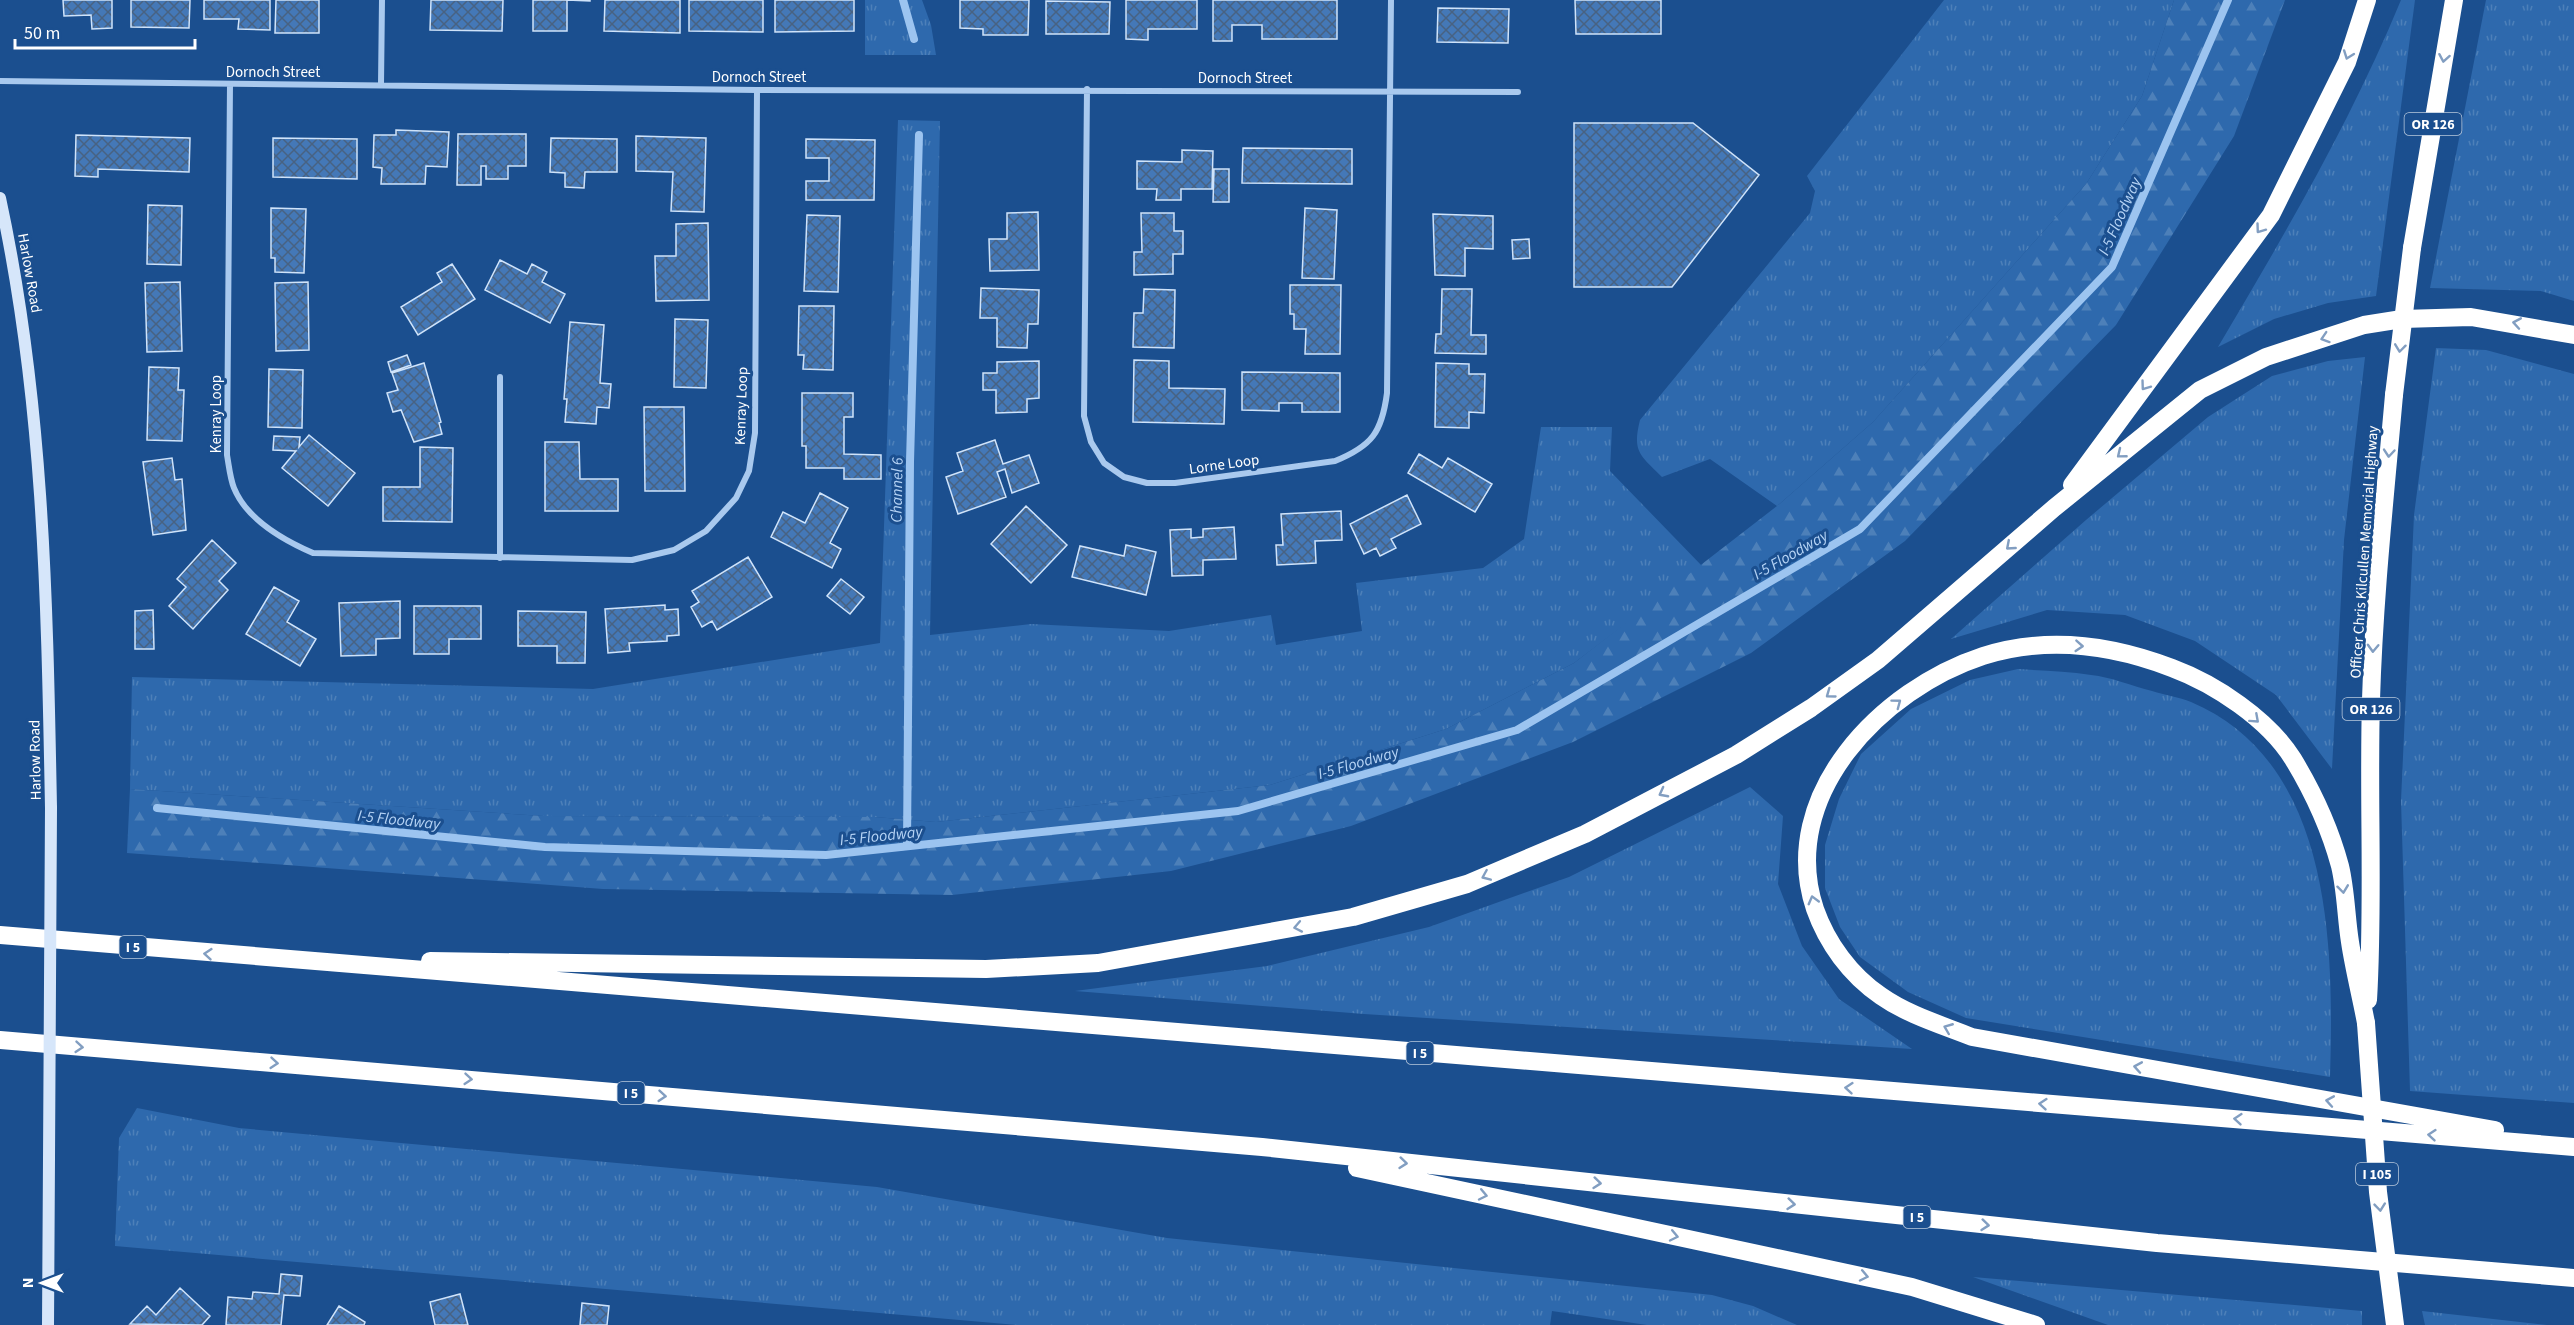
<svg xmlns="http://www.w3.org/2000/svg" width="2574" height="1325" viewBox="0 0 2574 1325" font-family="'Source Sans 3',sans-serif">
  <defs>
    <pattern id="grass-tufts" width="24" height="20" patternUnits="userSpaceOnUse" patternTransform="scale(1.5)"><rect width="24" height="20" fill="#2e69ad"/><path d="M3 7l-1-3M5 7V3M7 7l1-3M15 17l-1-3M17 17v-4M19 17l1-3" fill="none" stroke="#4d80b9"/></pattern>
    <pattern id="forest-firs" width="22" height="20" patternUnits="userSpaceOnUse" patternTransform="scale(1.5)"><rect width="22" height="20" fill="#2e69ad"/><path d="M5 1l3.5 6h-7zM16 11l3.5 6h-7z" fill="#4d80b9"/></pattern>
    <pattern id="building-cross-hatch" width="8" height="8" patternUnits="userSpaceOnUse" patternTransform="scale(1.5)"><rect width="8" height="8" fill="#4478b7"/><path d="M0 0l8 8M0 8l8-8" fill="none" stroke="#486282"/></pattern>
  </defs>
  <rect width="100%" height="100%" fill="#1b4f8f"/>
  <path fill="url(#grass-tufts)" d="M865 0H922L931 25 936 55H865Z
    M1944 0H2174L2142 96 2086 184 1873 422 1777 506 1710 459 1662 477C1640 455 1632 452 1640 420L1810 213 1815 191 1807 176Z
    M2401 0H2415L2376 296 2328 303 2274 319 2218 347C2285 234 2351 121 2401 0Z
    M2486 0H2574V301L2541 291 2430 288Z
    M898 120 940 121 930 635 1031 624 1169 631 1271 615 1276 645 1362 631 1356 583 1483 568 1524 539 1541 427H1612L1610 471 1702 566 1574 663 1446 729 1270 785 936 822 875 817 543 816 130 789 132 677 593 689 880 643Z
    M2436 348 2486 350 2574 374V1103L2410 1091 2401 801 2414 515Z
    M2365 357 2344 540 2332 769 2276 695 2195 641 2125 615 2047 610 1951 639 2086 520 2208 417 2272 376 2328 361Z
    M2018 669C2042 671 2067 671 2091 675 2111 677 2132 686 2152 691 2165 695 2179 697 2191 702 2333 762 2334 947 2330 1077L1966 1018 1908 992 1860 957 1840 927 1825 888V845L1839 799 1861 754 1911 709 1970 680Z
    M1750 787 1783 816 1778 884 1802 946 1839 999 1912 1049 1364 1014 1075 991 1267 966 1429 927 1569 877Z
    M137 1108 239 1128 877 1187 1167 1238 1712 1295 1753 1306 1797 1325H1647L1552 1311 1550 1325H1017L115 1246 119 1138Z
    M1973 1277 2362 1311V1325H2108Z
    M2422 1311 2547 1325H2425Z"/>
  <path fill="url(#forest-firs)" d="M2174 0H2285L2234 136 2116 325 1905 541 1751 653 1573 742 1351 826 1171 871 952 895 603 889 127 853 130 789 543 816 875 817 936 822 1270 785 1446 729 1574 663 1777 506 1873 422 2086 184 2142 96Z"/>
  <g fill="none" stroke-linecap="round" stroke-linejoin="round">
    <path stroke="#9cc4f0" stroke-width="8" d="M903 0 914 39
      M157 808 545 847 826 855 1238 811 1517 730 1860 529 2112 267 2228 0
      M907 846 910 462 919 135"/>
  </g>
  <path fill="url(#building-cross-hatch)" stroke="#cfe3fa" stroke-width="1.5" d="M63 0H112V28L92 29 91 15 64 16Z
    M131 0H190L189 28 131 27Z
    M204 0H270V30L238 29 239 19H204Z
    M276 0H319V33H275Z
    M431 0H503L502 31 430 30Z
    M533 0H590V1L567 0V31H533Z
    M605 0H680V33L604 31Z
    M689 0H763V32L689 31Z
    M775 0H854V31L775 32Z
    M960 0H1029L1028 35H983V29L960 28Z
    M1126 0H1197V29H1148V40L1126 39Z
    M1213 0H1337V39H1262V25H1232V41H1213Z
    M1575 0H1661V34H1576Z
    M1046 1 1110 2 1109 34H1046Z
    M1438 8 1509 9 1508 43 1437 42Z
    M1574 123H1693L1759 175 1672 287H1574Z
    M396 130 449 132 447 167 426 166 425 184H381L382 168 373 167 374 135H396Z
    M458 134H526V166H508V179H486V166H481V185H457Z
    M76 135 190 138 189 172 98 169V177L75 176Z
    M636 136 706 138 704 212 671 211 673 172 636 171Z
    M273 138 357 139V179L273 177Z
    M551 138 617 139V172H585L584 188 565 187V173L550 172Z
    M806 139 875 140 874 200H806V181H829V158H806Z
    M1243 148 1352 149V184L1242 183Z
    M1182 150 1213 151 1212 189H1181V200H1156L1157 189H1137V161L1182 162Z
    M1214 169H1229V202H1213Z
    M148 205 182 206 181 265 147 264Z
    M271 208 306 209 304 273 275 272V258H271Z
    M1305 208 1337 210 1334 279 1302 278Z
    M1038 212 1039 270 990 271 989 239H1007V213Z
    M1141 213H1174V231H1183V254H1173V274L1134 275V252H1142Z
    M1433 214 1493 216V249L1465 248V276L1435 275Z
    M807 215 840 216 838 292 804 291Z
    M708 223 709 300 656 301 655 256H676V224Z
    M1529 239 1530 258 1513 259 1512 240Z
    M500 260 527 274 532 264 547 272 542 282 565 294 550 323 485 290Z
    M452 264 475 299 418 335 401 307 442 282 437 273Z
    M180 282 182 351 147 352 145 283Z
    M308 282 309 350 276 351 275 283Z
    M1290 285H1341L1340 354H1305L1306 329H1294V314H1290Z
    M981 288 1039 290 1038 324H1028L1027 348 997 347V318H980Z
    M1144 289 1175 290 1174 348 1133 347 1134 313H1143Z
    M1442 289H1472L1471 335H1486V354L1435 353 1436 334H1441Z
    M799 306H834L833 370 803 369 804 355H798Z
    M675 319 708 320 706 388 674 387Z
    M570 322 604 325 600 383 611 384 609 408 597 407 596 424 565 422 567 399H564Z
    M407 355 411 365 391 372 388 362Z
    M1134 360 1169 361V388L1225 389 1224 424 1133 422Z
    M1039 361V398L1027 399V412L996 413V390H983V373H997V362Z
    M424 363 441 422 439 423 442 434 414 442 401 410 393 412 387 393 398 390 392 373Z
    M1436 363 1469 364V374H1485L1484 413 1469 412V428L1435 427Z
    M149 367 179 368 178 390H184L182 441 147 440Z
    M269 369 303 370 302 428 268 427Z
    M1242 372 1340 373V412H1302V403H1279V411L1242 410Z
    M802 393H853V417H844V454L881 455V479H844V468H806V446H802Z
    M644 407H684L685 491H645Z
    M309 435 355 473 328 506 282 468 296 451 273 450 274 436 300 437 299 447Z
    M995 440 1003 464 1029 455 1039 483 1012 493 1005 469 997 472 1006 497 958 514 946 477 963 471 957 453Z
    M545 442H579L580 479H618V511H545Z
    M420 447 453 448 452 522 383 521V487H420Z
    M1419 454 1442 468 1448 458 1492 484 1475 512 1408 473Z
    M172 458 175 480 182 479 186 530 153 535 143 462Z
    M820 493 848 508 830 543 841 549 832 568 771 537 783 512 805 523Z
    M1407 495 1421 524 1391 539 1396 548 1380 556 1376 548 1364 554 1350 524Z
    M1026 506 1067 545 1031 583 991 544Z
    M1341 511 1342 540 1315 541 1316 563 1277 565 1276 545H1283L1281 514Z
    M1234 527 1236 559 1203 560V575L1172 576 1170 530 1191 529V538L1203 537V529Z
    M212 540 236 563 219 581 228 590 193 629 169 606 186 587 177 579Z
    M1126 545 1156 552 1146 595 1072 577 1080 546 1124 556Z
    M748 557 772 597 717 630 712 621 702 627 691 607 699 602 692 591Z
    M841 579 864 597 850 614 827 596Z
    M274 587 299 601 287 622 316 639 300 666 246 634Z
    M400 601V638L376 639V655L341 656 339 603Z
    M665 605V610L678 609 679 635 667 636V641L629 643 630 651 608 653 605 609Z
    M414 606H481V639H449V654H414Z
    M153 610 154 649H135V611Z
    M518 611 586 612 585 663H557V646H518Z
    M281 1274 302 1276 300 1296 284 1295 281 1325H226L228 1297 252 1299 253 1292 279 1294Z
    M180 1288 210 1316 202 1325 130 1324 147 1306 156 1315Z
    M460 1294 468 1325H435L430 1302Z
    M582 1303 609 1306 607 1325H580Z
    M339 1306 365 1322 364 1325H327Z"/>
  <g fill="none" stroke-linecap="round" stroke-linejoin="round">
    <path stroke="#a9c9ee" stroke-width="6" d="M0 81 757 90 1518 92
      M230 84 227 455C229 466 230 478 234 488 247 520 283 540 313 553L632 560 674 550 706 531 736 498 749 471 755 433 757 90
      M381 84 382 0
      M1087 89 1084 416 1091 442 1104 463 1124 477 1147 483H1175L1335 461C1372 446 1382 432 1387 393L1391 0
      M500 558V377"/>
    <path stroke="#d6e6fa" stroke-width="12" d="M0 198C44 402 47 600 51 808
      M48 1325 49 1159"/>
    <path stroke="#fff" stroke-width="18" d="M2412 248 2454 0
      M2072 485 2271 215 2347 62 2367 0
      M0 935 2574 1147
      M430 961 986 969 1098 963 1353 917 1467 884 1585 834 1736 755 1811 708 1878 660 2054 508 2200 390 2266 357 2364 325 2402 319 2471 317 2574 335
      M2368 1000C2374 900 2368 800 2371 700 2374 598 2385 497 2394 395
      M2366 1023C2361 996 2354 969 2350 942 2346 917 2346 891 2340 866 2330 829 2313 792 2293 759 2268 719 2215 684 2172 668 2112 645 2046 636 1983 656 1882 689 1777 795 1815 909 1827 943 1850 975 1881 996 1908 1015 1942 1025 1972 1037L2495 1130
      M0 1040 1262 1147 2157 1243 2574 1278
      M1357 1168 1912 1287 2036 1325"/>
    <path stroke="#d6e6fa" stroke-width="12" d="M49 1159 51 808"/>
    <path stroke="#fff" stroke-width="18" d="M2394 395 2412 248
      M2366 1023 2378 1192 2395 1325"/>
  </g>
  <defs><path id="oneway-chevron" d="M-2-3.5L2.5 0L-2 3.5" fill="none" stroke-width="1.6" stroke-linecap="round" stroke-linejoin="round" transform="scale(1.5)"/></defs>
  <g stroke="#829ec1">
    <use href="#oneway-chevron" transform="translate(2348 55) rotate(110)"/>
    <use href="#oneway-chevron" transform="translate(2444 58) rotate(100)"/>
    <use href="#oneway-chevron" transform="translate(2260 229) rotate(126)"/>
    <use href="#oneway-chevron" transform="translate(2517 323) rotate(-170)"/>
    <use href="#oneway-chevron" transform="translate(2325 338) rotate(162)"/>
    <use href="#oneway-chevron" transform="translate(2400 348) rotate(97)"/>
    <use href="#oneway-chevron" transform="translate(2145 386) rotate(126)"/>
    <use href="#oneway-chevron" transform="translate(2389 453) rotate(95)"/>
    <use href="#oneway-chevron" transform="translate(2121 454) rotate(141)"/>
    <use href="#oneway-chevron" transform="translate(2010 546) rotate(139)"/>
    <use href="#oneway-chevron" transform="translate(2079 646) rotate(4)"/>
    <use href="#oneway-chevron" transform="translate(2373 648) rotate(92)"/>
    <use href="#oneway-chevron" transform="translate(1830 694) rotate(144)"/>
    <use href="#oneway-chevron" transform="translate(1897 703) rotate(-37)"/>
    <use href="#oneway-chevron" transform="translate(2255 719) rotate(42)"/>
    <use href="#oneway-chevron" transform="translate(1663 793) rotate(152)"/>
    <use href="#oneway-chevron" transform="translate(1486 876) rotate(157)"/>
    <use href="#oneway-chevron" transform="translate(2343 889) rotate(83)"/>
    <use href="#oneway-chevron" transform="translate(1813 900) rotate(-105)"/>
    <use href="#oneway-chevron" transform="translate(1298 927) rotate(169)"/>
    <use href="#oneway-chevron" transform="translate(208 954) rotate(-175)"/>
    <use href="#oneway-chevron" transform="translate(1948 1028) rotate(-158)"/>
    <use href="#oneway-chevron" transform="translate(79 1047) rotate(5)"/>
    <use href="#oneway-chevron" transform="translate(274 1063) rotate(5)"/>
    <use href="#oneway-chevron" transform="translate(2138 1067) rotate(-170)"/>
    <use href="#oneway-chevron" transform="translate(468 1079) rotate(5)"/>
    <use href="#oneway-chevron" transform="translate(1849 1088) rotate(-175)"/>
    <use href="#oneway-chevron" transform="translate(662 1096) rotate(5)"/>
    <use href="#oneway-chevron" transform="translate(2330 1101) rotate(-170)"/>
    <use href="#oneway-chevron" transform="translate(2043 1104) rotate(-175)"/>
    <use href="#oneway-chevron" transform="translate(2238 1119) rotate(-175)"/>
    <use href="#oneway-chevron" transform="translate(2432 1135) rotate(-175)"/>
    <use href="#oneway-chevron" transform="translate(1403 1163) rotate(6)"/>
    <use href="#oneway-chevron" transform="translate(1597 1183) rotate(6)"/>
    <use href="#oneway-chevron" transform="translate(1483 1195) rotate(12)"/>
    <use href="#oneway-chevron" transform="translate(1791 1204) rotate(6)"/>
    <use href="#oneway-chevron" transform="translate(2380 1207) rotate(84)"/>
    <use href="#oneway-chevron" transform="translate(1985 1225) rotate(6)"/>
    <use href="#oneway-chevron" transform="translate(1674 1236) rotate(12)"/>
    <use href="#oneway-chevron" transform="translate(1864 1276) rotate(12)"/>
  </g>
  <g text-anchor="middle" stroke-width="6" stroke-linejoin="round" paint-order="stroke">
    <g fill="#1b4f8f" stroke="#bbcadd" stroke-width="1.5">
      <rect x="2404.5" y="113" width="57" height="22" rx="4.5"/>
      <rect x="2342.5" y="698" width="57" height="22" rx="4.5"/>
      <rect x="119.5" y="936" width="27" height="22" rx="4.5"/>
      <rect x="1406.5" y="1042" width="27" height="22" rx="4.5"/>
      <rect x="617.5" y="1082" width="27" height="22" rx="4.5"/>
      <rect x="2356" y="1163" width="42" height="22" rx="4.5"/>
      <rect x="1903.5" y="1206" width="27" height="22" rx="4.5"/>
    </g>
    <g font-size="14" font-weight="bold" fill="#fff">
      <text x="2433" y="129">OR 126</text>
      <text x="2371" y="714">OR 126</text>
      <text x="133" y="952">I 5</text>
      <text x="1420" y="1058">I 5</text>
      <text x="631" y="1098">I 5</text>
      <text x="2377" y="1179">I 105</text>
      <text x="1917" y="1222">I 5</text>
    </g>
    <g font-size="15" fill="#fff" stroke="#1b4f8f">
      <text x="273" y="77">Dornoch Street</text>
      <text x="759" y="82">Dornoch Street</text>
      <text x="1245" y="83">Dornoch Street</text>
      <text transform="translate(30 273) rotate(80)" y="5">Harlow Road</text>
      <text transform="translate(741 406) rotate(-88)" y="5">Kenray Loop</text>
      <text transform="translate(216 414) rotate(-90)" y="5">Kenray Loop</text>
      <text transform="translate(1224 464) rotate(-8)" y="5">Lorne Loop</text>
      <text transform="translate(2364 552) rotate(-86)" y="5">Officer Chris Kilcullen Memorial Highway</text>
      <text transform="translate(35 760) rotate(-91)" y="5">Harlow Road</text>
    </g>
    <g font-size="16" font-style="italic" fill="#b5d3f5" stroke="#1b4f8f">
      <text transform="translate(2119 216) rotate(-66)" y="6">I-5 Floodway</text>
      <text transform="translate(896 490) rotate(-89)" y="6">Channel 6</text>
      <text transform="translate(1790 554) rotate(-30)" y="6">I-5 Floodway</text>
      <text transform="translate(1358 762) rotate(-16)" y="6">I-5 Floodway</text>
      <text transform="translate(399 819) rotate(6)" y="6">I-5 Floodway</text>
      <text transform="translate(881 835) rotate(-6)" y="6">I-5 Floodway</text>
    </g>
  </g>
  <g transform="translate(42 1283) rotate(270)" stroke="#1b4f8f" stroke-width="4.5" paint-order="stroke">
  <path d="M0-4.5L10 22L0 15L-10 22Z" fill="#ffffff"/>
  <text y="-9" font-size="16" font-weight="bold" text-anchor="middle" fill="#ffffff">N</text>
  </g>
  <path d="M15 39v9h180v-9" fill="none" stroke="#ffffff" stroke-width="3"/>
  <text x="24" y="39" font-size="18" fill="#ffffff" stroke="#1b4f8f" stroke-width="4.5" paint-order="stroke">50 m</text>
</svg>
